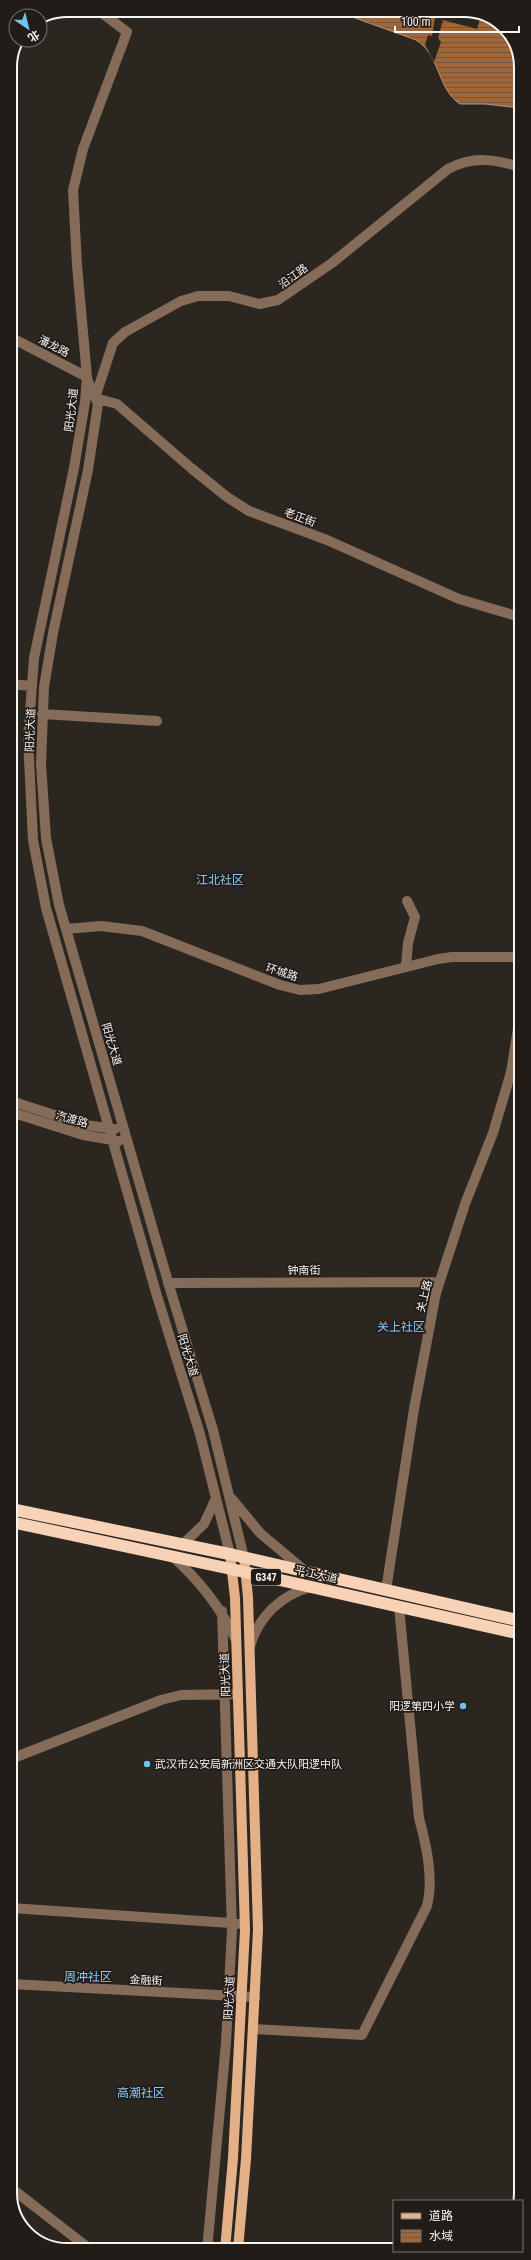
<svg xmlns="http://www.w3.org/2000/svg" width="531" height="2260" viewBox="0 0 531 2260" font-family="'Roboto Condensed','Noto Sans SC',sans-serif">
  <defs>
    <pattern id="water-rules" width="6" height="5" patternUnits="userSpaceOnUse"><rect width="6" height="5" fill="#9f6739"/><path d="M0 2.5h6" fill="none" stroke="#745840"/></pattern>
  </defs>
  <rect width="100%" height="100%" fill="#2c2621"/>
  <path fill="url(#water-rules)" stroke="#ba9170" d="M333 10H471L504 26 520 56V108L485 104H460C437 89 440 54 416 40Z"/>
  <path fill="#2c2621" d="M411 10H469L481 15 477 29 443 20 438 38 441 42 434 62 425 45 428 35 432 36 435 17Z"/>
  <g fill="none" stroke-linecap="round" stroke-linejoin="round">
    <path stroke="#856c59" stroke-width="10" d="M98 10 127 32 83 149 73 190 77 265 87 377 85 402 74 468 34 658 28 739 33 840 46 908 157 1296 200 1434 230 1554
      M520 167C494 159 473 156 448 169L332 263 278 300 259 304 229 296H198L181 301 125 332 113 343 95 398 117 404 191 468 227 497 249 511 327 540 459 599 520 617
      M10 337 87 377
      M87 379 98 404 88 470 53 633 44 687 41 764 46 838 59 905 171 1292 213 1430 244 1558
      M10 684 31 686
      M42 714 157 721
      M66 929 101 926 142 931 280 985 300 990 319 989 438 959 452 957H520
      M406 966 408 943 415 917 407 901
      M11 1101 85 1125 115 1129
      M11 1112 83 1135 119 1141
      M168 1283 439 1282
      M232 1499 260 1533 304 1570
      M183 1544 204 1524 216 1498
      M172 1556C199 1580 220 1606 236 1640
      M386 1590 414 1409 436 1293 465 1204 493 1133 511 1072 520 1016
      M250 1646C259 1616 281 1595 311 1587
      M11 1759 161 1700 181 1695 238 1694
      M11 1908 245 1924
      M11 1984 255 1997
      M253 2029 362 2035 427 1906C434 1878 426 1844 419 1818L399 1607
      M11 2188 91 2250
      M207 2250 226 2043 232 1930 222 1611"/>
    <path stroke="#e4b088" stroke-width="10" d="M238 2249 246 2159 258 1930 248 1597 244 1558
      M225 2250 233 2158 245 1930 235 1598 230 1554"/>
    <path stroke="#f8d2b6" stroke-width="12" d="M11 1509 234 1555 521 1621
      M11 1522 231 1569 521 1634"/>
  </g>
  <g fill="#72c1f5" stroke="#221c18" stroke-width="1.5">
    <circle cx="463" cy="1706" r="4"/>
    <circle cx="147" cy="1764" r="4"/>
  </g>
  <g text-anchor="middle" stroke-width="3.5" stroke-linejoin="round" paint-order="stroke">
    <rect fill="#221c18" stroke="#b8b3b0" stroke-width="1" x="251" y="1569" width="30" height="16" rx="3"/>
    <g font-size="10" font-weight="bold" fill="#f8f4f1">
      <text x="266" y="1581">G347</text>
    </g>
    <g font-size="11" fill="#f8f4f1" stroke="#221c18">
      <text transform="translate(293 276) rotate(-36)" y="4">沿江路</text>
      <text transform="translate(54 346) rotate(27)" y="4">潘龙路</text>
      <text transform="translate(71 410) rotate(-83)" y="4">阳光大道</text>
      <text transform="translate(300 517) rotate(20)" y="4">老正街</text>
      <text transform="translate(30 730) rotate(-88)" y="4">阳光大道</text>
      <text transform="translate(282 972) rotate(18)" y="4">环城路</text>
      <text transform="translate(112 1044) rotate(74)" y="4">阳光大道</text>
      <text transform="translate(72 1119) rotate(16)" y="4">汽渡路</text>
      <text x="304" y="1274">钟南街</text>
      <text transform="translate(424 1296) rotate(-76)" y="4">关上路</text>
      <text transform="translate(188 1355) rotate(73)" y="4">阳光大道</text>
      <text transform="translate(316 1574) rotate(13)" y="4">平江大道</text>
      <text transform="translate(225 1675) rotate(-92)" y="4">阳光大道</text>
      <text transform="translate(146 1980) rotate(3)" y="4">金融街</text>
      <text transform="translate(229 1998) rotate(-87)" y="4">阳光大道</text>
    </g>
    <g font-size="11" fill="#f8f4f1" stroke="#221c18" text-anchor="end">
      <text x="455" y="1710">阳逻第四小学</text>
      <text x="155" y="1768" text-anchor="start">武汉市公安局新洲区交通大队阳逻中队</text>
    </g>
    <g font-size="12" fill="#83cbfc" stroke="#221c18">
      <text x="220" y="884">江北社区</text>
      <text x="401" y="1331">关上社区</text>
      <text x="88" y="1981">周冲社区</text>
      <text x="141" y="2097">高潮社区</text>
    </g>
  </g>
  <path d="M0 0H531V2260H0ZM67 17H464A50 50 0 0 1 514 67V2193A50 50 0 0 1 464 2243H67A50 50 0 0 1 17 2193V67A50 50 0 0 1 67 17Z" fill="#221c18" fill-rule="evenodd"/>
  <path fill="none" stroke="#f8f4f1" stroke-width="2" d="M67 17H464A50 50 0 0 1 514 67V2193A50 50 0 0 1 464 2243H67A50 50 0 0 1 17 2193V67A50 50 0 0 1 67 17Z"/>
  <rect x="393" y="2200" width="130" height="52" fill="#221c18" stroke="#78726f"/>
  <rect x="401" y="2213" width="20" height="6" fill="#e4b088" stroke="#78726f"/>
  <text x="429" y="2220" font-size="12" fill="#f8f4f1">道路</text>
  <rect x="401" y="2230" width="20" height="12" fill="url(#water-rules)" stroke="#78726f"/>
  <text x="429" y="2240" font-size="12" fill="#f8f4f1">水域</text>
  <g transform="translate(28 28) rotate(145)"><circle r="19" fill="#221c18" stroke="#78726f"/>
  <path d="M0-3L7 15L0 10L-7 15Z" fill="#72c1f5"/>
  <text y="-6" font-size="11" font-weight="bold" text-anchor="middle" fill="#f8f4f1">北</text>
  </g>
  <path d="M395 26v6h124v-6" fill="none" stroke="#f8f4f1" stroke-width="2"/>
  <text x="401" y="26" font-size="12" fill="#f8f4f1" stroke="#221c18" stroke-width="3" paint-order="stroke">100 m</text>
</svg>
